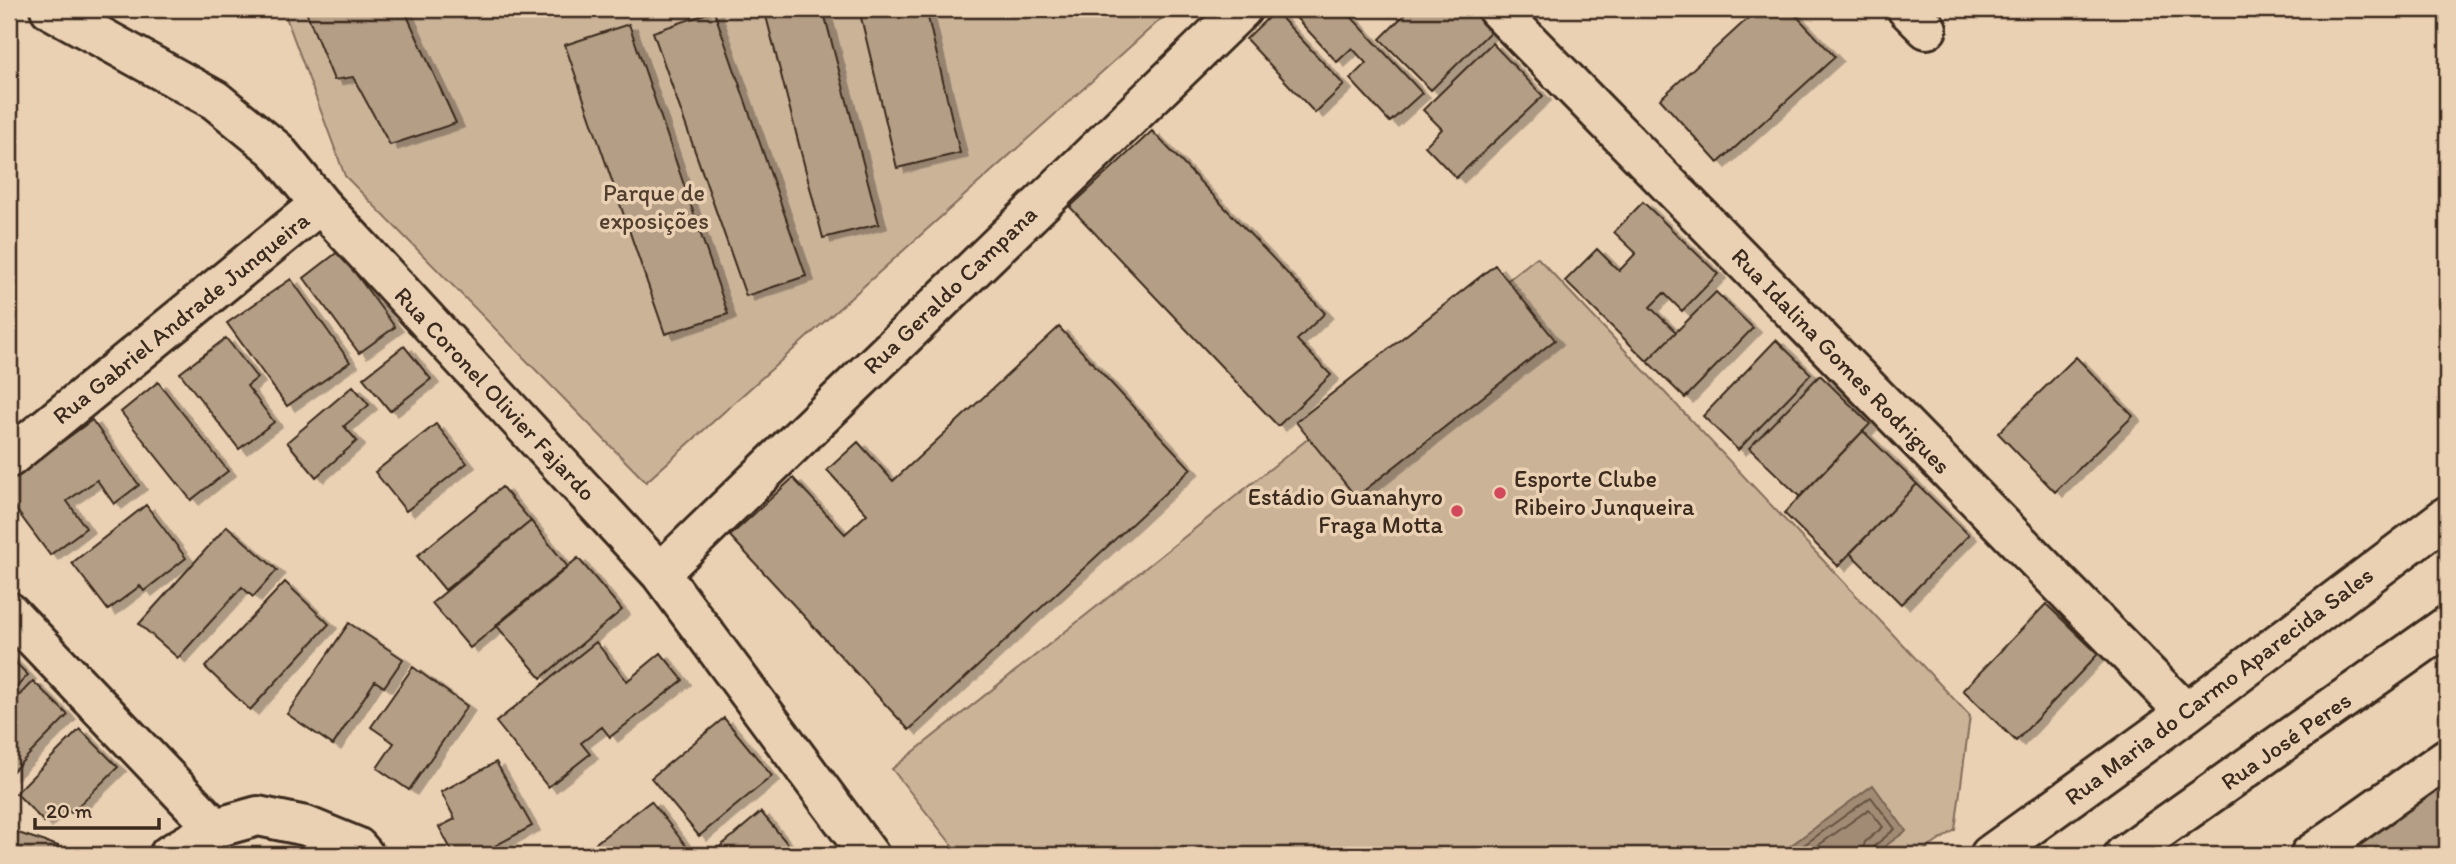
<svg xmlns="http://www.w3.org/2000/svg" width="2456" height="864" viewBox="0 0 2456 864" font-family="Itim,sans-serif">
  <defs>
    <filter id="shadow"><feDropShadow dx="8" dy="4.5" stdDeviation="0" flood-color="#0004"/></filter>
  </defs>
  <rect width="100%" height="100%" fill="#ebd1b3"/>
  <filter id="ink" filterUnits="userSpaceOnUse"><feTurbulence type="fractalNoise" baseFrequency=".0143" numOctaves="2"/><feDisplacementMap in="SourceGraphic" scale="14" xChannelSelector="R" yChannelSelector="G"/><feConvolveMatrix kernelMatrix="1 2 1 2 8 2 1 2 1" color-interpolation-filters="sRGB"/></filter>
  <g filter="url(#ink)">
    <path fill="#cbb398" stroke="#836e5b" stroke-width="2" d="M283 9H1172L646 482 345 176Z
      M1537 257 1970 716 1955 830 1917 855H960L892 769Z
      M261 850 300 852 309 855H243Z"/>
    <path fill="#a18b74" stroke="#786452" stroke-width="2" d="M1873 785 1906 831 1873 855H1778Z"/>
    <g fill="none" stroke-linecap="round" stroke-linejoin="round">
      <path stroke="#645140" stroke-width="2" d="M1790 855 1871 797 1895 829 1873 847 1870 855
        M1805 855 1869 809 1883 827 1865 842 1861 855"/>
    </g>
    <path fill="#b49e85" stroke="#3b2a1e" stroke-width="2" filter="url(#shadow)" d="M305 9H404L456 123 390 145 353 77 334 80Z
      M794 9H823L879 224 823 238 766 16Z
      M859 9H926L960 153 897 168Z
      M1288 9H1344L1422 93 1390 122 1350 79 1366 63 1352 48 1337 62Z
      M1410 9H1471L1492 30 1431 90 1380 39Z
      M1758 9H1790L1835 57 1718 163 1660 99Z
      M714 11 806 276 746 296 653 32Z
      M1275 11 1344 85 1315 113 1246 39Z
      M629 24 728 314 665 334 565 45Z
      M1492 43 1543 96 1456 178 1425 146 1442 129 1423 110Z
      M1152 131 1325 313 1297 340 1331 375 1278 426 1070 207Z
      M1643 202 1718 274 1682 311 1664 293 1650 307 1676 332 1647 361 1565 281 1597 249 1619 271 1636 253 1614 232Z
      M339 251 395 327 359 353 304 278Z
      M1495 265 1555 340 1356 497 1296 422Z
      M291 279 350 362 287 406 227 323Z
      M1716 292 1753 328 1685 398 1647 361Z
      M1059 327 1191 469 909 730 730 536 793 478 845 534 867 514 827 470 858 442 893 481Z
      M226 338 257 378 247 386 274 422 239 449 180 373Z
      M1776 340 1811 374 1738 450 1703 416Z
      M404 346 431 379 390 411 363 378Z
      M2076 357 2133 416 2055 492 1998 433Z
      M1820 375 1870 424 1800 497 1749 448Z
      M158 382 228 471 191 500 121 412Z
      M353 386 369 405 344 426 357 441 316 477 287 442Z
      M92 420 139 485 114 504 97 480 67 501 86 528 50 555 9 500V481Z
      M436 424 467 463 406 511 375 472Z
      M1863 431 1917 484 1838 566 1784 513Z
      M1917 484 1969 535 1901 604 1850 553Z
      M502 487 531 521 445 590 417 556Z
      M146 505 186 558 144 591 140 586 108 610 72 563Z
      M531 521 568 567 470 648 432 603Z
      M227 526 277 570 253 597 242 587 178 658 139 624Z
      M578 558 622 610 541 678 496 625Z
      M285 582 329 624 250 710 205 667Z
      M2046 604 2098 654 2016 741 1963 690Z
      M349 623 403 659 384 687 375 681 333 745 287 714Z
      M596 642 627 681 661 653 683 680 610 737 602 727 581 743 590 754 548 787 496 722Z
      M9 656 28 675 9 695Z
      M413 667 467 706 409 790 377 768 394 743 371 727Z
      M33 681 68 715 9 775V706Z
      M724 718 772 776 699 836 651 778Z
      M80 729 118 767 71 813 62 805 44 822 16 793Z
      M496 762 532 826 478 855H454L439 827 455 819 441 792Z
      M2447 783V855H2342Z
      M651 801 690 851 685 855H593L588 849Z
      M761 812 797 855H710Z
      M9 830 58 846 55 855H9Z"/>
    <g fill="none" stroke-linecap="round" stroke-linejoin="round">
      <defs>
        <path id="minor" d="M50 9 215 100 276 150 320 204 660 573 869 855
          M1497 9 2186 713
          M1907 9 1927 29
          M9 458 320 204
          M660 573 1242 9
          M9 612 215 828
          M169 855 215 828 258 816 306 826 357 847 364 855
          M1990 855 2186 713 2447 516
          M2310 855 2447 758"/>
        <path id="major" d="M2124 855 2447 626"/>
      </defs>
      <use href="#minor" stroke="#3b2a1e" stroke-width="44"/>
      <use href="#major" stroke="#3b2a1e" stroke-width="44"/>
      <use href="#minor" stroke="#ebd1b3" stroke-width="38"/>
      <use href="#major" stroke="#ebd1b3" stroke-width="38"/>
    </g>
  </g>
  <g fill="#d1495b" stroke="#ebd1b3" stroke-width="2.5">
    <circle cx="1500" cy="493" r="7"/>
    <circle cx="1457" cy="511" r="7"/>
  </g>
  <g text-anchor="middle" stroke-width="7" stroke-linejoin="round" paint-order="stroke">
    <g font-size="24" fill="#513f30" stroke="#ebd1b3">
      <text x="654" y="201">Parque de<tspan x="654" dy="28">exposições</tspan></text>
    </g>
    <g font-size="24" fill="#3b2a1e" stroke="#ebd1b3">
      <text transform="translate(950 290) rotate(-44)" y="8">Rua Geraldo Campana</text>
      <text transform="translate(181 318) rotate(-39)" y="8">Rua Gabriel Andrade Junqueira</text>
      <text transform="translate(1841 361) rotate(46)" y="8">Rua Idalina Gomes Rodrigues</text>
      <text transform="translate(495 394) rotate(47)" y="8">Rua Coronel Olivier Fajardo</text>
      <text transform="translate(2219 686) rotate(-37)" y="8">Rua Maria do Carmo Aparecida Sales</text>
      <text transform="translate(2286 741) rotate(-35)" y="8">Rua José Peres</text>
    </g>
    <g font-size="24" fill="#3b2a1e" stroke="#ebd1b3" text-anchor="start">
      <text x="1514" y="487">Esporte Clube<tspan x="1514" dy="28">Ribeiro Junqueira</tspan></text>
      <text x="1443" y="505" text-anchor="end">Estádio Guanahyro<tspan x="1443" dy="28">Fraga Motta</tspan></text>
    </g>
  </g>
  <rect width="2456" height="864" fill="none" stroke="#ebd1b3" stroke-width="35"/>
  <rect x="18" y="18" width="2421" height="829" fill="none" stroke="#3b2a1e" stroke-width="2.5" filter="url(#ink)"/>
  <path d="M35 818v10h124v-10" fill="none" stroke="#3b2a1e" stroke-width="3.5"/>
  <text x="46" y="818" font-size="21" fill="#3b2a1e" stroke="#ebd1b3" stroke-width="5" paint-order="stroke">20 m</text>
</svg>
